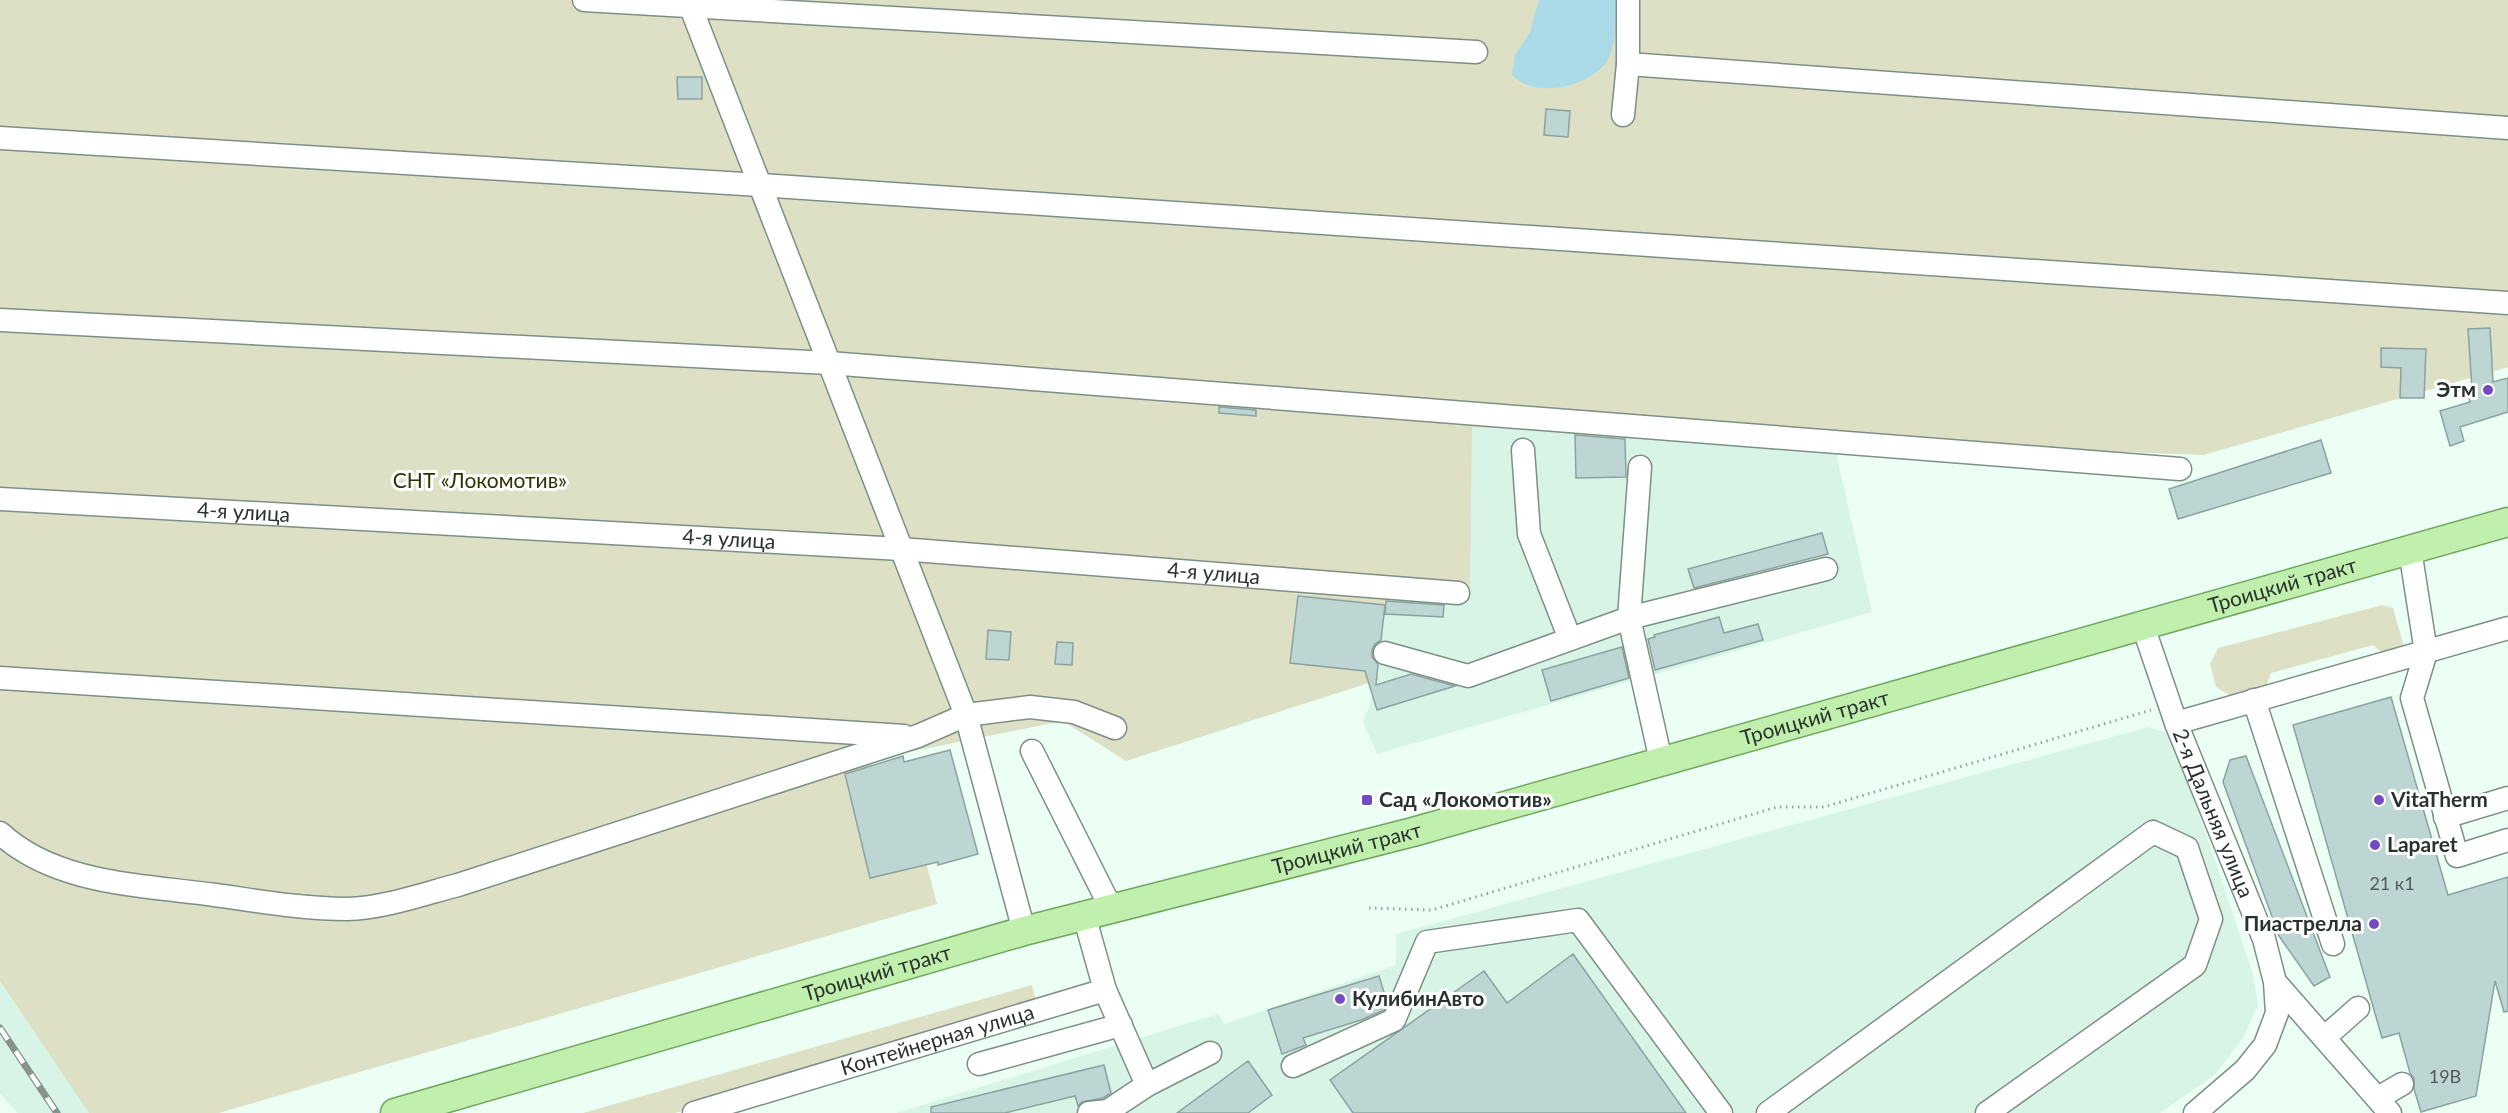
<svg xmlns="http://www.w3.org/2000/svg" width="2508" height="1113" viewBox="0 0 2508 1113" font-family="Lato,sans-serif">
  <rect width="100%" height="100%" fill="#ebfff5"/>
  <path fill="#d8f4e6" d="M1471 426 1833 439 1872 612 1377 754 1363 722 1378 680 1373 605 1470 600Z
    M2148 727 2167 733 2176 745 2253 974 2258 1005 2244 1036 2216 1074 2160 1113H896L1218 1014 1225 1024 1396 965V934Z
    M0 964 124 1113H18L0 1094Z"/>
  <path fill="#dde0c4" d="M0 0H2508V367L2204 455 1472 427 1470 600 1374 605 1378 680 1126 761 1063 721 869 760 897 866 925 859 937 904 219 1113H89L0 981Z
    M2382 605 2393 608 2405 650 2386 656 2373 645 2271 673 2266 686 2231 696 2216 687 2210 664 2218 648Z
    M1032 985 1036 1000 675 1113H583Z"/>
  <path fill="#abdbe8" d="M1539 0H1616C1616 18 1617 39 1610 56 1596 86 1535 101 1512 75L1515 55 1530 32Z"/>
  <path fill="#bed6d3" stroke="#8ba2a0" stroke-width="1.5" d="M677 77H702V99H678Z
    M1546 109 1570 111 1568 137 1544 135Z
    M2490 328 2493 382 2508 378V412L2460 427 2464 441 2450 446 2440 411 2470 402 2467 391 2472 389 2468 329Z
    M2381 348 2426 349 2424 398H2400L2401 368 2381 367Z
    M1219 407 1256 410V416L1219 413Z
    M1575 435 1625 439 1626 477 1576 478Z
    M2321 440 2331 473 2178 519 2169 489Z
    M1822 533 1828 554 1694 588 1688 569Z
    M1298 596 1385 605 1381 640 1375 644 1372 650V657L1378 664 1376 685 1411 674 1455 686 1377 710 1365 671 1290 663Z
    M1386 601 1444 605 1443 617 1385 614Z
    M1719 617 1724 633 1758 624 1763 640 1655 670 1648 639 1655 637 1654 635Z
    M988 630 1011 632 1009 660 986 659Z
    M1057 642 1073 643 1072 665 1055 664Z
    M1622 647 1629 678 1551 701 1542 670Z
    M2391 697 2448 895 2508 877V1011L2504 1012 2495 981 2476 1096 2421 1112 2414 1089V1078L2410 1073 2399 1033 2382 1038 2293 725Z
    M950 750 978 854 938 865V862L870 878 845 774 903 756 904 762Z
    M2246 756 2330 977 2314 986 2279 936 2223 782 2230 760Z
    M1573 954 1686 1113H1353L1330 1080 1484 971 1507 1003Z
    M1379 976 1387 1002 1384 1010 1361 1020 1303 1038 1306 1045 1282 1054 1268 1010Z
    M1248 1061 1272 1095 1248 1113H1177Z
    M1104 1065 1111 1093 1103 1098 1082 1102 1078 1106 1075 1096 1005 1113H931V1107Z"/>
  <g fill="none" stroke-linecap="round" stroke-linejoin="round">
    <defs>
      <g id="minor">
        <path d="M584 0 1476 52"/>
        <path d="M688 0 966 715 1024 931"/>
        <path d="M1628 64 2508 128"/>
        <path d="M1623 115 1628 64V0"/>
        <path d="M0 138 760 185 2508 303"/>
        <path d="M0 320 829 363 2180 469"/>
        <path d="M1523 450 1529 534 1570 639"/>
        <path d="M1640 467 1629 618 1661 761"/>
        <path id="s1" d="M0 499 901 549 1458 593"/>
        <path d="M2410 550 2426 652 2412 698 2457 856 2508 840"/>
        <path id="s2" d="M2143 626 2176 723 2264 939 2275 982 2277 1013 2265 1045 2245 1070 2195 1113"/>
        <path d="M1385 653 1468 676 1629 618 1826 569"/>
        <path d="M0 678 904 736"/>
        <path d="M2254 700 2333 944"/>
        <path d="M2176 723 2508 628"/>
        <path d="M1032 751 1111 908"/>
        <path d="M2445 817 2508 798"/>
        <path d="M0 833C56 885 144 885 215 895 259 901 303 909 347 909 384 908 423 894 458 885L918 736 966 715 1030 707 1074 712 1115 728"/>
        <path d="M2275 982 2390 1113"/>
        <path d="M2324 1038 2358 1008"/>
        <path d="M979 1064 1121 1025"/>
        <path d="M1293 1066 1394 1020 1427 942 1578 920 1721 1113"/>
        <path d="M1147 1085 1210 1053"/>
        <path d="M2378 1098 2402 1084"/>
        <path id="s3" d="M694 1113 1105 990 1084 915"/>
        <path d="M1089 1113 1108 1111 1147 1085 1105 990"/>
        <path d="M1768 1113 2153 832 2187 848 2211 919 2195 965 1987 1113"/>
      </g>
      <g id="major">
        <path id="s4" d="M395 1113 1024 931 1413 832 2508 522"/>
      </g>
    </defs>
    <use href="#minor" stroke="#7d8f86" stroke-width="25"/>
    <use href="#major" stroke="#71a65e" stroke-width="31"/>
    <path stroke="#95a39c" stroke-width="3" stroke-dasharray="1.5 4.5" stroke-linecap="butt" d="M1369 908 1432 910 1777 807H1824L2151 710"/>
    <use href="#minor" stroke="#fff" stroke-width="22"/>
    <use href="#major" stroke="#c1efae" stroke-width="28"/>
    <defs>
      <path id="rail" d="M0 1028 57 1113"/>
    </defs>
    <use href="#rail" stroke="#86948d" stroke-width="7"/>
    <use href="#rail" stroke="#fff" stroke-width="4.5" stroke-dasharray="14" stroke-linecap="butt"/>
  </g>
  <g fill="#724bc4" stroke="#fff" stroke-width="2">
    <circle cx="2488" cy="390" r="6"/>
    <rect x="1361" y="794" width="12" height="12" rx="3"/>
    <circle cx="2379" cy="800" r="6"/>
    <circle cx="2375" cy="845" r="6"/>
    <circle cx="2374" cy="924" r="6"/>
    <circle cx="1340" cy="999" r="6"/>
  </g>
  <g text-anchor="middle" stroke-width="6" stroke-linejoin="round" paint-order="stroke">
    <g font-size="18" fill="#4f5b57">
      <text x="2392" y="890">21 к1</text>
      <text x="2445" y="1083">19В</text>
    </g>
    <g font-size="21" font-weight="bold" fill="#2a322e" stroke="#fff" text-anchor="start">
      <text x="2476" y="397" text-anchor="end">Этм</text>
      <text x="1379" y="807">Сад «Локомотив»</text>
      <text x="2391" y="807">VitaTherm</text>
      <text x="2387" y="852">Laparet</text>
      <text x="2362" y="931" text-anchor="end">Пиастрелла</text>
      <text x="1352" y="1006">КулибинАвто</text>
    </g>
    <g font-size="21" fill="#313201" stroke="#fff">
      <text x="480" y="488">СНТ «Локомотив»</text>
    </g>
    <g font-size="21" fill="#2a322e" stroke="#fff">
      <text dy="7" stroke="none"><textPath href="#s1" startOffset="244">4-я улица</textPath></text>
      <text dy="7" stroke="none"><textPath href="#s1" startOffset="730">4-я улица</textPath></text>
      <text dy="7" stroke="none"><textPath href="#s1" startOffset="1216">4-я улица</textPath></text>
      <text dy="7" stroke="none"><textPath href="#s4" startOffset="1960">Троицкий тракт</textPath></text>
      <text dy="7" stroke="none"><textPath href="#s4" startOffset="1474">Троицкий тракт</textPath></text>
      <text dy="7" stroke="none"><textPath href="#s2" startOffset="200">2-я Дальняя улица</textPath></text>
      <text dy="7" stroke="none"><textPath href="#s4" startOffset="988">Троицкий тракт</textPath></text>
      <text dy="7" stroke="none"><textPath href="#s4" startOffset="502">Троицкий тракт</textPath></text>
      <text dy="7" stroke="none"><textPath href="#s3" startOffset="254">Контейнерная улица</textPath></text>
    </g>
  </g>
</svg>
